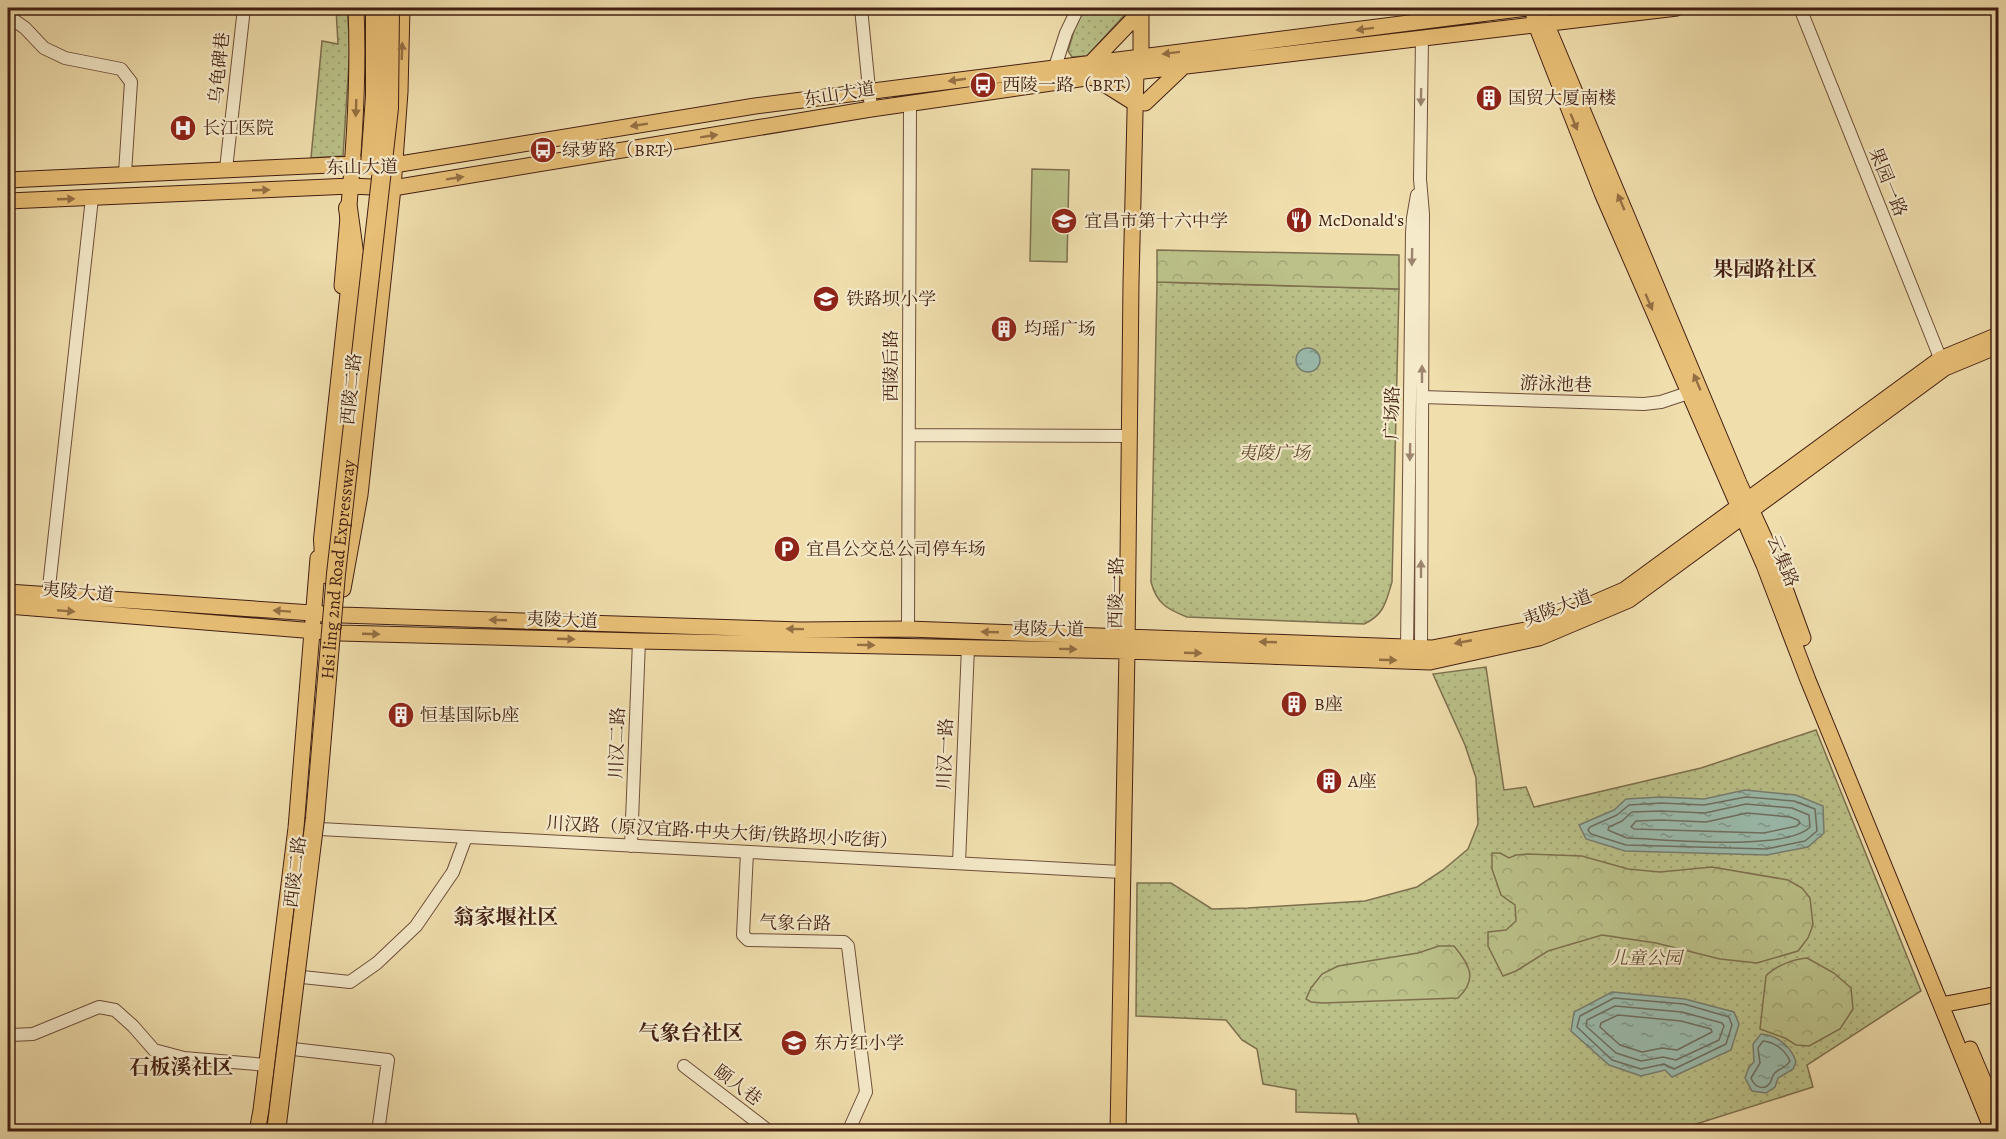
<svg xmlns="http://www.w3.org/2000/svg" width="2006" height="1139" viewBox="0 0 2006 1139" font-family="Alegreya,'Noto Serif SC',serif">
  <defs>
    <pattern id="green-dots" width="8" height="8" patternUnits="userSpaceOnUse" patternTransform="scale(1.5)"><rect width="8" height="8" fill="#bbc189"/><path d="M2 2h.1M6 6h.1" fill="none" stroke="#a2a575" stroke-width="1.8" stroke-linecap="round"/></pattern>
    <pattern id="forest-crowns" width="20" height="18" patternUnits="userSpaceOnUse" patternTransform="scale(1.5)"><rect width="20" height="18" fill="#bbc189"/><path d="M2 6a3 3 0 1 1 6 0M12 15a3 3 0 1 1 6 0" fill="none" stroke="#a2a575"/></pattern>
    <pattern id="water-ripples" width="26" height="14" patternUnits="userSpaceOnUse" patternTransform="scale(1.5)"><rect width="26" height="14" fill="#9abcae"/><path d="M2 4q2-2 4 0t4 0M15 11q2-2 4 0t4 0" fill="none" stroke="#7f988c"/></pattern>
  </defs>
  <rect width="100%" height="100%" fill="#f0dead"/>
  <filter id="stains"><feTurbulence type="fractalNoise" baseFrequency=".00333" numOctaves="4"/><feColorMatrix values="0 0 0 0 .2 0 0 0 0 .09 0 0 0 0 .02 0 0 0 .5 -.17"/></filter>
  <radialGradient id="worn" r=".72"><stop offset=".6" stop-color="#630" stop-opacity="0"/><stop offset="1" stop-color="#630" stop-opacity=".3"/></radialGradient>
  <path fill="url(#green-dots)" stroke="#7e704e" stroke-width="1.5" d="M336 8H347L350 47 343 156 311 158 322 41 338 44Z
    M1085 8H1131L1087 56 1072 57 1068 51 1076 24Z
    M1157 282 1399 289 1392 582C1386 602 1384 615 1364 624L1187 617C1167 609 1157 604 1151 582Z
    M1486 667 1504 790 1526 787 1534 807 1701 768 1816 730 1921 991 1807 1065 1813 1087 1671 1132 1361 1131 1356 1114 1296 1112V1090L1263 1084 1257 1049 1242 1040 1226 1020 1136 1016 1137 883H1171L1212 909 1248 908 1365 901 1417 887 1443 870 1468 849 1478 824 1476 778 1465 745 1433 674Z"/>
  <path fill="url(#forest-crowns)" stroke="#7e704e" stroke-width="1.5" d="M1157 250 1399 255V289L1157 282Z
    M1492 853H1500L1509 858 1516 855 1528 854 1582 856 1628 869 1660 872 1712 867 1788 880 1802 888 1810 898 1813 925 1808 938 1798 951 1757 963 1720 959 1656 943 1602 935 1548 951 1516 971 1503 976 1488 946V932L1506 930 1516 921 1515 905 1501 895 1492 869Z
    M1439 946H1454C1470 965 1478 979 1458 998L1323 1003 1311 1002 1306 999 1311 988 1322 974 1338 966 1418 953Z
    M1807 958 1834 973 1851 988 1853 1009 1840 1029 1809 1046 1796 1045 1785 1038 1760 1029 1766 976C1775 966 1794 959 1807 958Z"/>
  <path fill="#bbc189" stroke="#7e704e" stroke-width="1.5" d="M1032 169 1069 170 1067 262 1030 261Z"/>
  <path fill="url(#water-ripples)" stroke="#777d70" stroke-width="1.5" d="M1296 360a12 12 0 1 1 24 0a12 12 0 1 1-24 0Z
    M1745 790 1796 795 1823 806 1824 833 1808 847 1767 855 1625 851 1586 839 1579 825 1614 810 1626 799 1661 797 1704 799Z
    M1612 992 1685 999 1734 1012 1739 1024 1731 1050 1672 1077 1665 1070 1641 1076 1609 1065 1571 1031 1574 1012Z
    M1761 1034C1777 1035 1791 1046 1796 1062L1793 1069 1778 1078 1775 1087 1766 1093 1752 1091 1745 1078 1749 1067 1754 1062 1753 1044Z"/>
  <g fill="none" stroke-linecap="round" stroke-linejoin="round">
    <path stroke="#6e6e60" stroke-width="1.5" d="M1746 797 1794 801 1815 809 1817 831 1805 841 1766 849 1626 845 1591 834 1588 830 1590 827 1617 815 1629 805 1661 803 1704 805Z
      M1746 804 1792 808 1809 815 1810 827C1785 852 1665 839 1627 838L1608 830 1609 827 1622 821 1632 812 1661 811 1705 813Z
      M1747 813 1790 817 1798 820 1800 823 1797 826 1764 833 1634 829 1631 827 1636 821 1661 820 1706 822Z
      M1614 998 1684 1004 1729 1017 1732 1025 1726 1044 1674 1069 1664 1064 1641 1069 1612 1060 1577 1027 1580 1016Z
      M1615 1006 1682 1012 1722 1023 1724 1026 1719 1040 1676 1060 1663 1057 1641 1061 1616 1053 1586 1026 1587 1020Z
      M1618 1015 1681 1021 1711 1029 1712 1032 1677 1050 1662 1048 1642 1052 1620 1045 1600 1027 1601 1023Z
      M1763 1041C1775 1042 1785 1050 1790 1061 1786 1068 1779 1068 1774 1074 1772 1076 1772 1080 1770 1083 1763 1092 1754 1086 1751 1078L1760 1063 1758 1048Z"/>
    <defs>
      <path id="minor" d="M861 8 871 109
        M1800 8 1943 365
        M8 16 25 28 44 48 65 58 121 69 131 82 125 173
        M1055 67 1066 33 1078 8
        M226 169 244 8
        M1422 397 1644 404 1661 402 1688 393
        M909 435 1129 436
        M48 596 92 198
        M908 629 910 103
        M1407 648 1412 233 1413 218 1417 195
        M1421 648 1423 214 1420 179 1422 38
        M320 829 1121 872
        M631 846 639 641
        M747 852 743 935 748 940 844 942 848 946 866 1092 848 1132
        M959 863 968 647
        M302 977 350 982 377 963 416 926 453 872 466 837
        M8 1033 11 1035 33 1034 99 1007 115 1010 133 1026 154 1050 184 1058 267 1065
        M293 1049 388 1060 378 1132
        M684 1066 770 1132"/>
      <path id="major" d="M1534 16 1536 25 1602 193 1764 565 1808 680 1993 1132
        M1541 16 1546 23 1739 483 1775 561 1803 638
        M1092 62 1141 11
        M1093 77 1136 104
        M1145 103 1185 65
        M8 180 353 164 394 165 755 106 1527 8
        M8 201 351 186 393 188 871 109 1093 77 1677 8
        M342 286C350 193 360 101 356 8
        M343 589 360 495 393 188 400 92 402 8
        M8 592 341 615 801 630 908 629 1432 648 1536 628 1624 590 1940 359 1998 335
        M8 606 340 633 639 641 1127 651 1430 662 1539 638 1629 600 1945 368 1998 346
        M1941 1005 1998 994
        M1970 1049 1998 1115
        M257 1132 261 1110 296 828 318 558
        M1118 1132 1127 651 1131 283 1136 71 1137 64 1141 56V8"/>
      <path id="highway" d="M325 574 323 539 354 252 348 208"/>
    </defs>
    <use href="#minor" stroke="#6e4f3a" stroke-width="14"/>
    <use href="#major" stroke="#421f13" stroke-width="17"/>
    <use href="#highway" stroke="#421f13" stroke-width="20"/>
    <use href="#minor" stroke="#f5eaca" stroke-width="12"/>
    <use href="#major" stroke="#e8bf76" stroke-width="15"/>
    <use href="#highway" stroke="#e8bf76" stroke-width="18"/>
    <defs>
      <g id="highway-bridge">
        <path d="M370 166 375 96V8"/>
        <path id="s1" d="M276 1132 315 818 336 574 389 108 390 8"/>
      </g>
    </defs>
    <use href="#highway-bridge" stroke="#421f13" stroke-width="20" stroke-linecap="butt"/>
    <use href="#highway-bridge" stroke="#e8bf76" stroke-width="18"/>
  </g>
  <defs><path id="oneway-solid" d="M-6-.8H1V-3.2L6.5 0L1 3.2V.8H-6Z" transform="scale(1.5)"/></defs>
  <g fill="#956f44">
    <use href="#oneway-solid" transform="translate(1365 29) rotate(173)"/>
    <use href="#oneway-solid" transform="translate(402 51) rotate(-88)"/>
    <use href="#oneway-solid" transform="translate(1171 53) rotate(173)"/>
    <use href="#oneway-solid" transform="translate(957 80) rotate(172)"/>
    <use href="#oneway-solid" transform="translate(356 108) rotate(92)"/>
    <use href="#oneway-solid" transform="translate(1574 122) rotate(68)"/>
    <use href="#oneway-solid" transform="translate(639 125) rotate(171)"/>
    <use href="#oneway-solid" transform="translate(709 136) rotate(-9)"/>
    <use href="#oneway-solid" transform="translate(455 178) rotate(-9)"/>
    <use href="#oneway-solid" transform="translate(261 190) rotate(-2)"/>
    <use href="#oneway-solid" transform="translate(66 199) rotate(-2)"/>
    <use href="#oneway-solid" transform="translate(1621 202) rotate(-113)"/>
    <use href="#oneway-solid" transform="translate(1649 302) rotate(67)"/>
    <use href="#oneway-solid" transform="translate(1697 382) rotate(-113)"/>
    <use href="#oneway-solid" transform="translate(66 611) rotate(5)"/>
    <use href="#oneway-solid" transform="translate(282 611) rotate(-176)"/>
    <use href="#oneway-solid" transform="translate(498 620) rotate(-178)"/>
    <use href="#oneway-solid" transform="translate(795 629) rotate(-179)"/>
    <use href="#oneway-solid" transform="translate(990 632) rotate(-178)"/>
    <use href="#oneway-solid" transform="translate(371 634) rotate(2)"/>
    <use href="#oneway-solid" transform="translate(566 639) rotate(2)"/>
    <use href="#oneway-solid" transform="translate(1268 642) rotate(-178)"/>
    <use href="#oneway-solid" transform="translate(1463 642) rotate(169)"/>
    <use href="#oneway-solid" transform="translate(866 645) rotate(1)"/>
    <use href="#oneway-solid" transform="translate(1068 649) rotate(1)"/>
    <use href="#oneway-solid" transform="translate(1193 653) rotate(2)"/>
    <use href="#oneway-solid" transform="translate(1388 660) rotate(2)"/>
  </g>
  <g fill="#9c846e">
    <use href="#oneway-solid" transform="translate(1421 97) rotate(91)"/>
    <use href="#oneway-solid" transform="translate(1412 257) rotate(91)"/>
    <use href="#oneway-solid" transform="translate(1422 374) rotate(-90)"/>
    <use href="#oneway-solid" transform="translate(1410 452) rotate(91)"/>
    <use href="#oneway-solid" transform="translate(1421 569) rotate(-90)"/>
  </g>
  <defs>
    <symbol id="bus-disc" viewBox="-11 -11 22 22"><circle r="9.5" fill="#8f2418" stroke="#f5eaca"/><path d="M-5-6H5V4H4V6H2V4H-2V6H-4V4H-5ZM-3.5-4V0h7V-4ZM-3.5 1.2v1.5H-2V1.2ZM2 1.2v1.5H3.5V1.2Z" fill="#fff"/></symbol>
    <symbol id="building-disc" viewBox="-11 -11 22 22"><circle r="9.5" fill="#8f2418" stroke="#f5eaca"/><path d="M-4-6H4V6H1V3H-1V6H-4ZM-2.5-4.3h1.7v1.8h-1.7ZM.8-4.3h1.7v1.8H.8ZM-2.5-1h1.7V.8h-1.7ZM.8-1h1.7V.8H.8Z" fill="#fff"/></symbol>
    <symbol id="hospital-disc" viewBox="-11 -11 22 22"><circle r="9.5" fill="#8f2418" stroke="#f5eaca"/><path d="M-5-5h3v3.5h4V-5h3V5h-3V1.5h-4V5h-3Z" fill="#fff"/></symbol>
    <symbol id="restaurant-disc" viewBox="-11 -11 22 22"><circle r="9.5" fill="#8f2418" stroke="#f5eaca"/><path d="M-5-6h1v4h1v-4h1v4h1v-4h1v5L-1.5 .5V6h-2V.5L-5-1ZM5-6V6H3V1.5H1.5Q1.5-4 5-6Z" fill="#fff"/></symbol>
    <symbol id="school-disc" viewBox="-11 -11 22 22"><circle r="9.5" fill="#8f2418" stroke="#f5eaca"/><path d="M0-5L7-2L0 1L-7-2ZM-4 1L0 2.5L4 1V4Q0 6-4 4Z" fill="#fff"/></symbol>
    <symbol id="parking-disc" viewBox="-11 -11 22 22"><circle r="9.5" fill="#8f2418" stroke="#f5eaca"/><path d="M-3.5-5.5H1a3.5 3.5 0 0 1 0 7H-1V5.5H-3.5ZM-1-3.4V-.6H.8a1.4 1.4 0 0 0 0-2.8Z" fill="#fff"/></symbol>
  </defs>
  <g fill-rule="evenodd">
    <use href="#bus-disc" x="968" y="70" width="30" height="30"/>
    <use href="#building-disc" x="1474" y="83" width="30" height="30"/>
    <use href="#hospital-disc" x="168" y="113" width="30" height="30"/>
    <use href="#bus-disc" x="528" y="135" width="30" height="30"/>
    <use href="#restaurant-disc" x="1284" y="205" width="30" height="30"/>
    <use href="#school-disc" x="1049" y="206" width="30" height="30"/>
    <use href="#school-disc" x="811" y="284" width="30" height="30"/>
    <use href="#building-disc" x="989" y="314" width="30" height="30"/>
    <use href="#parking-disc" x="772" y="534" width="30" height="30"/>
    <use href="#building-disc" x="1279" y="689" width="30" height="30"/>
    <use href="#building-disc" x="386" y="700" width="30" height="30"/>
    <use href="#building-disc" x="1314" y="766" width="30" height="30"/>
    <use href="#school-disc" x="779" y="1028" width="30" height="30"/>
  </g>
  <g text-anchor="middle" stroke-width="4.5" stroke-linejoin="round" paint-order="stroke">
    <g font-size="18" fill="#421f13" stroke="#f5eaca">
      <text transform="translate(219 68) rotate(-84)" y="6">乌龟碑巷</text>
      <text transform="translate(839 94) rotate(-9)" y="6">东山大道</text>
      <text transform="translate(362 167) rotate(-1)" y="6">东山大道</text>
      <text transform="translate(1888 182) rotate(68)" y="6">果园一路</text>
      <text transform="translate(891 366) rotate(-90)" y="6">西陵后路</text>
      <text transform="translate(1556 384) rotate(2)" y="6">游泳池巷</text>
      <text transform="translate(351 389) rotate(-84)" y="6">西陵二路</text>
      <text transform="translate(1392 413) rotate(-89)" y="6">广场路</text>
      <text transform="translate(1783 561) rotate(68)" y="6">云集路</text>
      <text dy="6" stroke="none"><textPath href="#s1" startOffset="566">Hsi ling 2nd Road Expressway</textPath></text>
      <text transform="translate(78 592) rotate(5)" y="6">夷陵大道</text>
      <text transform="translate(1116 593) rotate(-89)" y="6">西陵一路</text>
      <text transform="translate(1557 608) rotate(-21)" y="6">夷陵大道</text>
      <text transform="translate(562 620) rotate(2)" y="6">夷陵大道</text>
      <text transform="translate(1048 629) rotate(1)" y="6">夷陵大道</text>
      <text transform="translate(617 743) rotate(-88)" y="6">川汉二路</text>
      <text transform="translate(945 754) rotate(-88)" y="6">川汉一路</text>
      <text transform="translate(722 832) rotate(3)" y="6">川汉路（原汉宜路·中央大街/铁路坝小吃街）</text>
      <text transform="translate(295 872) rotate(-83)" y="6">西陵二路</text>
      <text transform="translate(795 923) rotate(1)" y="6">气象台路</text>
      <text transform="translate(738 1085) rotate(37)" y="6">颐人巷</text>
    </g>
    <g font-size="18" fill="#421f13" stroke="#f5eaca" text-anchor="start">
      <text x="1002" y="91">西陵一路（BRT）</text>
      <text x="1508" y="104">国贸大厦南楼</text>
      <text x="202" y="134">长江医院</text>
      <text x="562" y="156">绿萝路（BRT）</text>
      <text x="1318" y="226">McDonald's</text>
      <text x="1084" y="227">宜昌市第十六中学</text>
      <text x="846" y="305">铁路坝小学</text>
      <text x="1024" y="335">均瑶广场</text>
      <text x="806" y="555">宜昌公交总公司停车场</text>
      <text x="1314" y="710">B座</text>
      <text x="420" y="721">恒基国际b座</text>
      <text x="1348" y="787">A座</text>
      <text x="814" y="1049">东方红小学</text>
    </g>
    <g font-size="18" font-style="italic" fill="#604830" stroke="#f5eaca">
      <text x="1274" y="459">夷陵广场</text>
      <text x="1646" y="964">儿童公园</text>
    </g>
    <g font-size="21" font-weight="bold" fill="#421f13" stroke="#f5eaca">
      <text x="1765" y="276">果园路社区</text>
      <text x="506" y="924">翁家堰社区</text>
      <text x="691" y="1040">气象台社区</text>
      <text x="181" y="1074">石板溪社区</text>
    </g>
  </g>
  <rect width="2006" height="1139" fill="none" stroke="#f0dead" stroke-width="30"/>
  <rect x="9" y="9" width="1988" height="1121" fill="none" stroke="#421f13" stroke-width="3"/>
  <rect x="15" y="15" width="1976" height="1109" fill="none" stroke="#421f13" stroke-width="1.5"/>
  <rect width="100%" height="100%" filter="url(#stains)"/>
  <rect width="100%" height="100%" fill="url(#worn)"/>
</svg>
